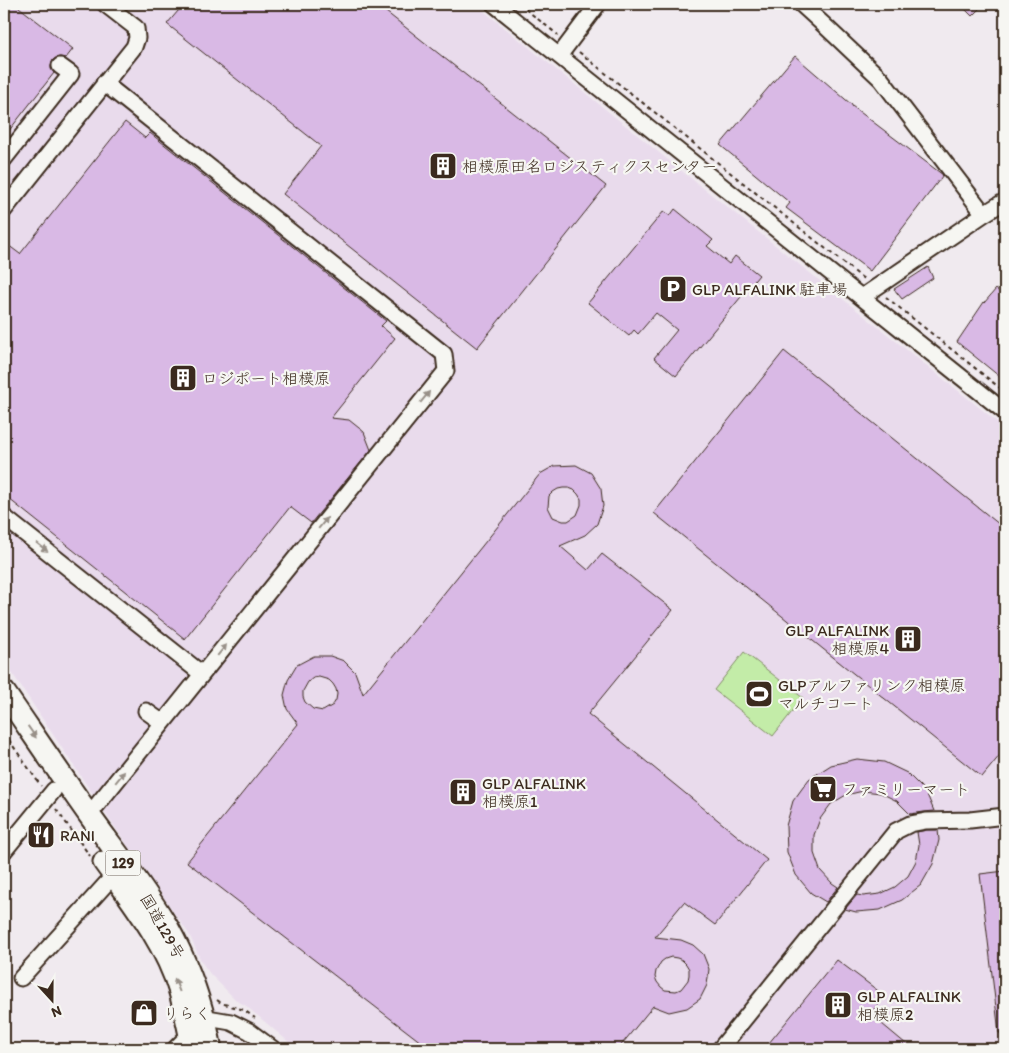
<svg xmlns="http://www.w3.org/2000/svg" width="1009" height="1053" viewBox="0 0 1009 1053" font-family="Itim,'Klee One',sans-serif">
  <rect width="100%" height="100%" fill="#f0eaef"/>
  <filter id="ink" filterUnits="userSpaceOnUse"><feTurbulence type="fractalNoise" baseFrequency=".02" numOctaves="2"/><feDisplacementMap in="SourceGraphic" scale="10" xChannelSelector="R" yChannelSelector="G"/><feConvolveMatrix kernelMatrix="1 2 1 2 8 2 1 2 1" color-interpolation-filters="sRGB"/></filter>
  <g filter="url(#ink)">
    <path fill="#e9dbec" d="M4 4H475L683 172 1005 428V1049H297L245 1005 237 1001 210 974 201 961 189 934 110 820 4 661Z"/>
    <path fill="#c3eca8" stroke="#7f8b63" d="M744 652 803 698 773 736 714 690Z"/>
    <path fill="#d9b9e5" stroke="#3b2a1e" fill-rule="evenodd" d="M4 4H15L73 49 66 58 60 57 56 58 53 60 51 66V69L54 73 4 137Z
      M184 4H376L606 186 477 348 283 194 321 146 167 24Z
      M960 4H984L972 16Z
      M795 56 852 105V106L943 175 870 271 786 208 790 203 720 145Z
      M125 122 145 138 150 133 386 321 381 326 395 338 331 418 349 420 364 432 371 450 311 523 290 507 185 639 4 495V242L20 254Z
      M675 209 713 240 707 246 729 264 735 256 759 275 676 376 654 358 677 330 656 313 638 334 634 330 629 336 588 303 664 211 670 216Z
      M928 267 933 278 902 299 894 289Z
      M996 289 1005 296V381L957 342 984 302V303Z
      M784 351 1005 529V749L982 777 654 513Z
      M576 465 591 473 601 489 603 506 597 524 585 535 560 546 588 570 602 554 673 610 588 714 767 860 715 925 684 902 655 937 681 940 693 945 703 954 709 969 707 985 700 999 687 1008 669 1012 653 1006 618 1049H430L187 862 298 724 287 709 284 695 288 680 297 665 314 656H330L344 661 355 672 363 694 540 474 554 466ZM563 488H569L574 490 578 494 581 499V505L577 515 568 521H563L553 517 548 507 549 496 553 492 558 489ZM319 677 329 680 333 684 336 689 337 694 336 700 333 705 323 711 313 709 305 702 303 697V691L308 682 313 678ZM671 957 677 958 682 960 686 964 689 969V975L688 980 681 989 676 991 665 990 661 987 657 982 655 977 656 971 661 962 665 959Z
      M857 759 884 762 907 773 926 792 934 811 924 812 910 814 897 801 881 793 863 791 846 795 831 804 820 819 814 835V853L820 870 832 883 838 887 826 902 811 893 796 875 787 852 786 826 793 801 809 779 831 765Z
      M927 830H938L939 840 933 864 921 885 902 900 880 910 856 912 845 909 857 895 863 896 880 894 895 887 908 876 916 861 919 845 917 832Z
      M1005 871V1033H999L980 874Z
      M837 960 885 996 870 1014 912 1049H764Z"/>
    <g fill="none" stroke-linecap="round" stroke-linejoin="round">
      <defs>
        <path id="minor" d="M494 4 1005 412
          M801 4 824 25 881 79 984 214 862 297
          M559 56 598 4
          M4 159 71 74 60 66
          M4 210 134 47 137 38 136 28 105 4
          M984 214 1005 201
          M4 517 202 674
          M146 711 163 723
          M89 815 446 371 444 354 104 83
          M4 851 54 790
          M21 978 114 875
          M196 1016 231 1022 249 1031 273 1049
          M175 1049 183 1041 190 1037
          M720 1049 896 831 910 824 926 821 970 820 1005 816"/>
        <path id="highway" d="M4 692C33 734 62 777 92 819 118 855 146 890 168 928 189 966 203 1007 211 1049
          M104 862C133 902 166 944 180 992 185 1011 189 1030 193 1049"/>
      </defs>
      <use href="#minor" stroke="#3b2a1e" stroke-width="19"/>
      <use href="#highway" stroke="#3b2a1e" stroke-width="25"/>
      <path stroke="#3b2a1e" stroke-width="2" stroke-dasharray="4 4" stroke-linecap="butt" d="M519 4 558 35
        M579 52 865 280
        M886 297 1005 392
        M4 669 8 675
        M4 733 41 786
        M56 809 90 856
        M217 1000 221 1003 244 1010 255 1018
        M285 1044 293 1049"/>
      <use href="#minor" stroke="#f6f6f2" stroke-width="15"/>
      <use href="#highway" stroke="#f6f6f2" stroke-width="21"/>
    </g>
    <defs><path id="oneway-solid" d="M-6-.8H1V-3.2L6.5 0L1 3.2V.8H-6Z" transform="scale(1.25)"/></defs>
    <g fill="#989088">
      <use href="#oneway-solid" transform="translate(425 397) rotate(-51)"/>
      <use href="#oneway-solid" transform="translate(323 523) rotate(-51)"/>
      <use href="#oneway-solid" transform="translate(42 547) rotate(38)"/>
      <use href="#oneway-solid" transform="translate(222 650) rotate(-51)"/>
      <use href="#oneway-solid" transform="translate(32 732) rotate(55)"/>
      <use href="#oneway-solid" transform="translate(120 777) rotate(-51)"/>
      <use href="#oneway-solid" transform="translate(177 985) rotate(-111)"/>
    </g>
  </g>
  <defs>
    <symbol id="building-square" viewBox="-11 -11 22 22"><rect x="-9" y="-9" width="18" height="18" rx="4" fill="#3b2a1e" stroke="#f6f6f2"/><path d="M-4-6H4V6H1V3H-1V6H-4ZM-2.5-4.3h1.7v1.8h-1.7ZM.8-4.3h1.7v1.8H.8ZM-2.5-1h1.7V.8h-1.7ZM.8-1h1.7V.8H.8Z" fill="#fff"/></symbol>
    <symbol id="parking-square" viewBox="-11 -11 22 22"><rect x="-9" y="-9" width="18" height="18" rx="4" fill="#3b2a1e" stroke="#f6f6f2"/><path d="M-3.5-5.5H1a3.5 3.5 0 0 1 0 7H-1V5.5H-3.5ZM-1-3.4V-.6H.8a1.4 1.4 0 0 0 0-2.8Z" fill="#fff"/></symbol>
    <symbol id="stadium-square" viewBox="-11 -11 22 22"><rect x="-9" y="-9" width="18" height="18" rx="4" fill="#3b2a1e" stroke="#f6f6f2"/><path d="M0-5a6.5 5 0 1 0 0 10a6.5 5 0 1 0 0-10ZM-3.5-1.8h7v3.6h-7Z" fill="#fff"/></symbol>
    <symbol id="supermarket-square" viewBox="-11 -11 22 22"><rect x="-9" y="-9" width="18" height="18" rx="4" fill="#3b2a1e" stroke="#f6f6f2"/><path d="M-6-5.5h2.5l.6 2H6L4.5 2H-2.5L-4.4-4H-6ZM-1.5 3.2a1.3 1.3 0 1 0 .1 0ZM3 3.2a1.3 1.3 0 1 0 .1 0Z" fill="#fff"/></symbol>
    <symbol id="restaurant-square" viewBox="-11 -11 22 22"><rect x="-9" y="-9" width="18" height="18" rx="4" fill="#3b2a1e" stroke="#f6f6f2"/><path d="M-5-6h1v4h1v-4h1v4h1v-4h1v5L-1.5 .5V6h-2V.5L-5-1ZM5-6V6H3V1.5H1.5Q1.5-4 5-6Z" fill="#fff"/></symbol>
    <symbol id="shop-square" viewBox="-11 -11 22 22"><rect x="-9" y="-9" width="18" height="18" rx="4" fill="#3b2a1e" stroke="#f6f6f2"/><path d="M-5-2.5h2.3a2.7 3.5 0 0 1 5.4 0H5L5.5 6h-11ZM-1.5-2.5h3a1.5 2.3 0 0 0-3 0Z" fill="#fff"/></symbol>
  </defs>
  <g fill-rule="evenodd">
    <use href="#building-square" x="427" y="150" width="32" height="32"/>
    <use href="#parking-square" x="657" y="273" width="32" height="32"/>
    <use href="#building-square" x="167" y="362" width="32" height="32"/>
    <use href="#building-square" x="892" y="623" width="32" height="32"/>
    <use href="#stadium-square" x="743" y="678" width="32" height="32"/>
    <use href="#supermarket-square" x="807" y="773" width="32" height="32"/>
    <use href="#building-square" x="447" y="776" width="32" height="32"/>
    <use href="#restaurant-square" x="25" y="819" width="32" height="32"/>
    <use href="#building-square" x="822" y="989" width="32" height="32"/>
    <use href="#shop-square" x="128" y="997" width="32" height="32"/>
  </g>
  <g text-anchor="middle" stroke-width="4.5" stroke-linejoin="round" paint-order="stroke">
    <rect fill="#f6f6f2" stroke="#73675e" stroke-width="1" x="105.5" y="850.5" width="35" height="25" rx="4"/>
    <g font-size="15" font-weight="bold" fill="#3b2a1e">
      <text x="123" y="868">129</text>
    </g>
    <g font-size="16" fill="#3b2a1e" stroke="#f6f6f2" text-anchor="start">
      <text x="462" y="172">相模原田名ロジスティクスセンター</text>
      <text x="692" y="295">GLP ALFALINK 駐車場</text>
      <text x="202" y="384">ロジポート相模原</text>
      <text x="889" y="636" text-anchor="end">GLP ALFALINK<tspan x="889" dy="18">相模原4</tspan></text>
      <text x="778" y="691">GLPアルファリンク相模原<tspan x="778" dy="18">マルチコート</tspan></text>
      <text x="482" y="789">GLP ALFALINK<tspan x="482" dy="18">相模原1</tspan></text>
      <text x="842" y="795">ファミリーマート</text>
      <text x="60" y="841">RANI</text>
      <text x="857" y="1002">GLP ALFALINK<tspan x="857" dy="18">相模原2</tspan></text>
      <text x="163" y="1019">りらく</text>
    </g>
    <g font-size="16" fill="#3b2a1e" stroke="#f6f6f2">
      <text transform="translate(163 926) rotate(60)" y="6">国道129号</text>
    </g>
  </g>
  <rect width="1009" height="1053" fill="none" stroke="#f6f6f2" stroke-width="20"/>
  <rect x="10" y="10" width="989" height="1033" fill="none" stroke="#3b2a1e" stroke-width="2" filter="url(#ink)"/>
  <g transform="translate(52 1000) rotate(159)" stroke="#f6f6f2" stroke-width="4" paint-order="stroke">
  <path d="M0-4L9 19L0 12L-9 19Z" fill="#3b2a1e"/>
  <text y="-8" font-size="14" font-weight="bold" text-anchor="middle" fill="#3b2a1e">N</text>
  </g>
</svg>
